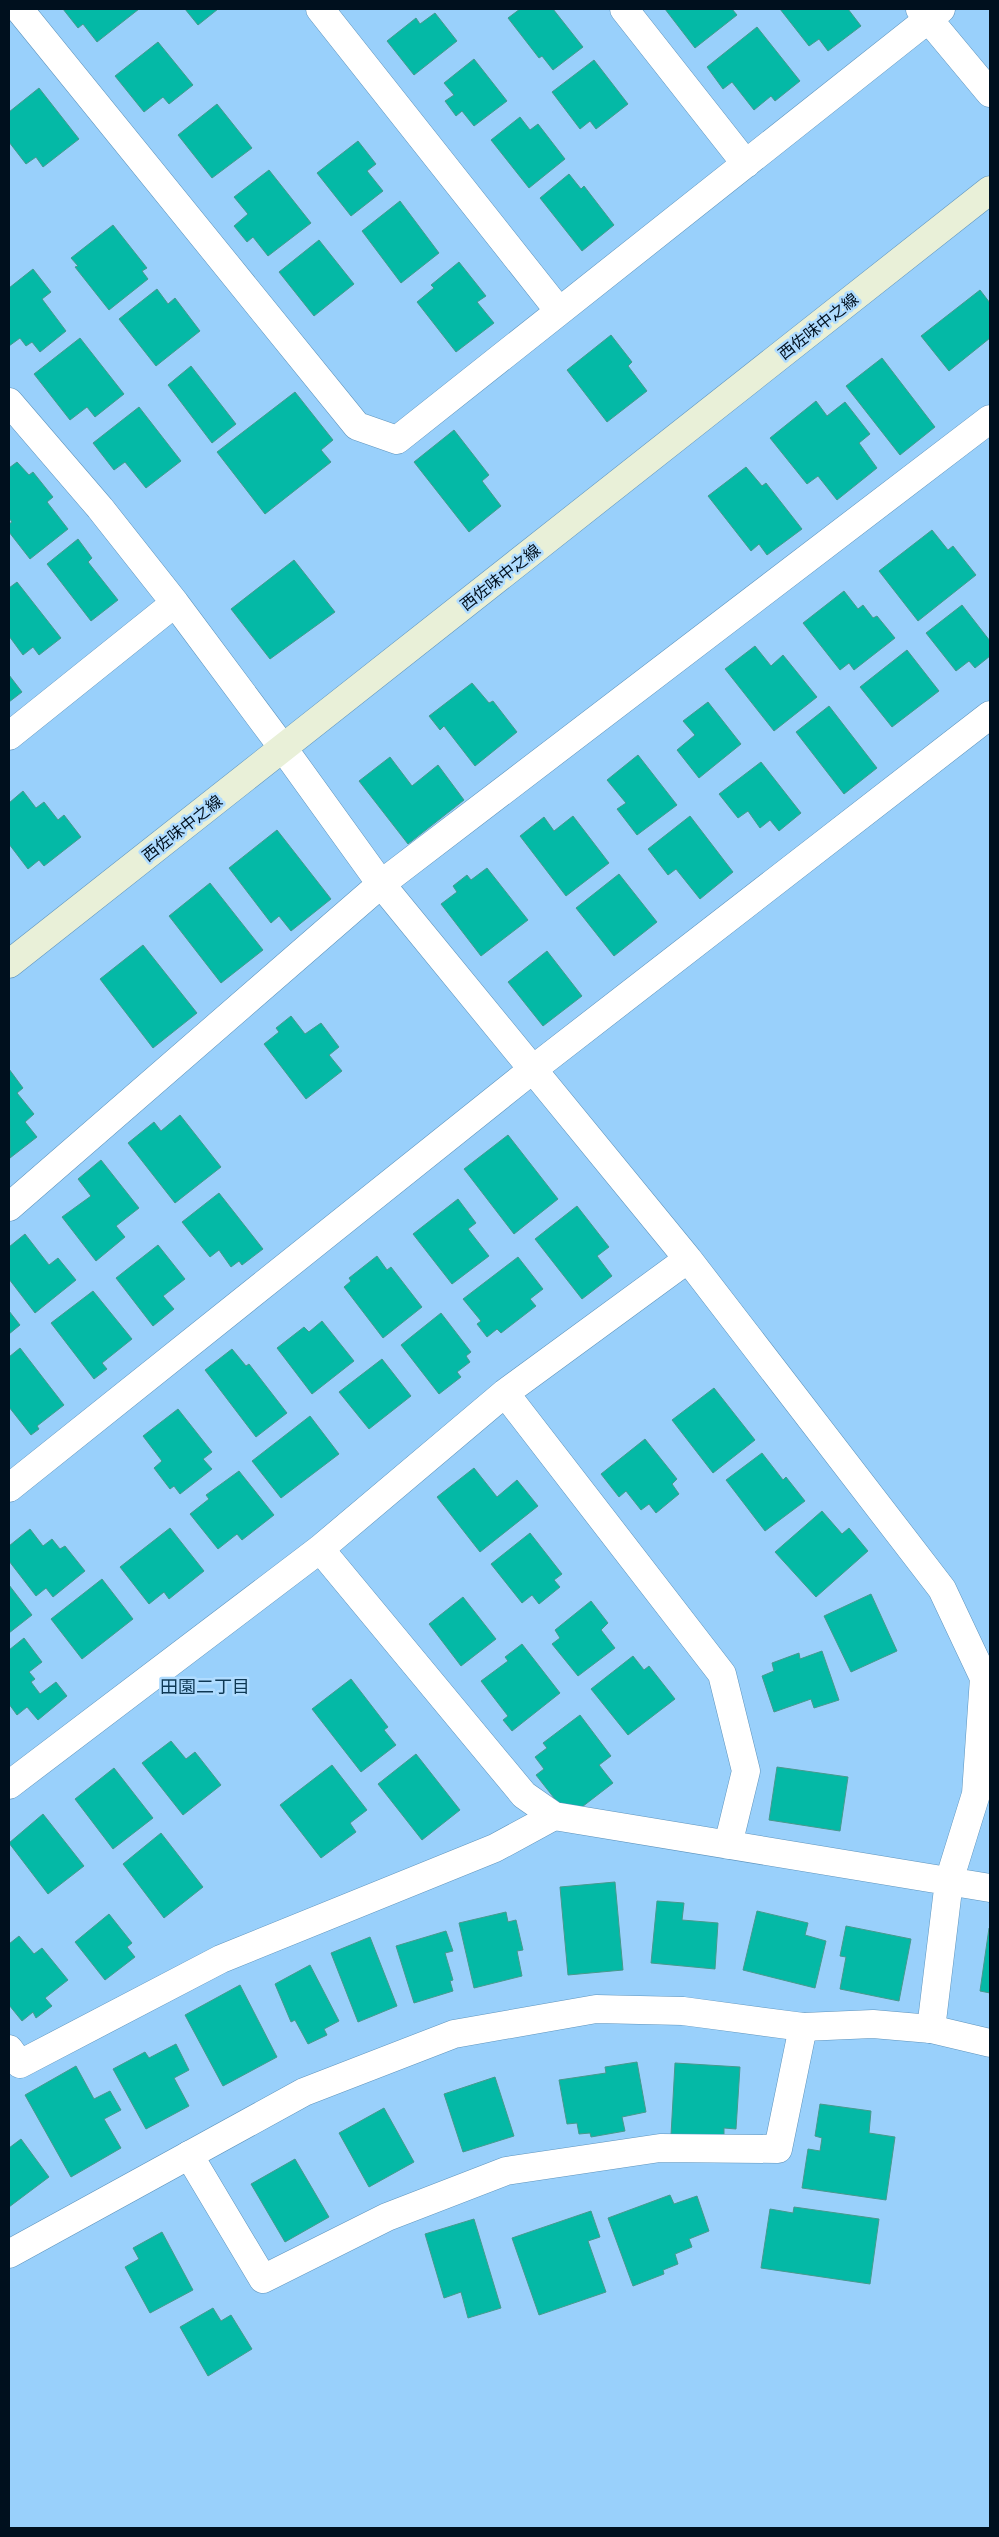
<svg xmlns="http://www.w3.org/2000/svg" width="999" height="2537" viewBox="0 0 999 2537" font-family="'Source Sans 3','Noto Sans JP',sans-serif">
  <rect width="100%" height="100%" fill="#99d0fb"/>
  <path fill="#04b9a6" stroke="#469a8d" d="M63 9H139L97 42 83 24 78 28Z
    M185 9H218L198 25Z
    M520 9H553L583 47 553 70 542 56 539 58 508 18Z
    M665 9H732L737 15 695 48Z
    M780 9H848L861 26 828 51 819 39 809 46Z
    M435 13 457 41 414 75 387 41 416 18 420 24Z
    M757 27 800 81 775 101 771 96 754 110 732 82 723 89 707 67Z
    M158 42 193 85 169 104 163 97 144 112 115 76Z
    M474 59 507 101 474 126 462 111 456 116 445 101 454 95 444 83Z
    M594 60 628 104 596 129 590 121 580 129 552 92Z
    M39 88 79 139 43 167 36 157 26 164 9 142V112Z
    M217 104 252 148 212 178 178 135Z
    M520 117 530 130 538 124 565 159 529 188 491 140Z
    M358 141 376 164 367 171 383 191 351 216 317 173Z
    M269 170 311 223 268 256 253 237 247 242 234 226 248 214 234 197Z
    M569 174 581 189 584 186 614 225 582 251 540 198Z
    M400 201 439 253 401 283 362 231Z
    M113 225 147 268 142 271 148 279 109 310 75 267 78 266 71 258Z
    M319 240 354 284 314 316 279 272Z
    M459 262 486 296 477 302 494 323 456 352 417 302 434 288 431 285Z
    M33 269 51 292 42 299 66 331 40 352 32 342 26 346 20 338 9 346V288Z
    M157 289 168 304 175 298 200 331 156 366 119 319Z
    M980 290 990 303V338L949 371 921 336Z
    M611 335 632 362 628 366 647 391 607 422 567 370Z
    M80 338 124 394 95 417 87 407 70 420 34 374Z
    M882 358 935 427 900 455 846 386Z
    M191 366 236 424 212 443 168 385Z
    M295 392 333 440 321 450 331 462 265 514 217 452Z
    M816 401 827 416 845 402 870 434 859 443 877 468 837 500 818 476 807 484 770 438Z
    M139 407 181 461 146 488 125 462 114 470 93 443Z
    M454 430 489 475 482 481 501 506 469 532 414 462Z
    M17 462 29 475 33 472 53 497 47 502 68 529 30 559 9 532V524L12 522 9 518V468Z
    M746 467 762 486 766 483 802 529 767 555 759 544 751 551 708 496Z
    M932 530 948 550 953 546 976 575 918 621 879 571Z
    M78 539 92 558 88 562 118 600 91 621 47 564Z
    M294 560 335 612 270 659 231 609Z
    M17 582 61 638 39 655 33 647 23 655 9 636V588Z
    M844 591 858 609 863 605 873 618 877 616 895 638 854 670 849 663 840 670 803 623Z
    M962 605 990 641V656L975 668 969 661 956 671 926 633Z
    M755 646 771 666 783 655 817 697 774 731 725 669Z
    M907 650 939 691 892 727 860 687Z
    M9 675 22 692 9 702Z
    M472 683 489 703 493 701 517 732 475 766 444 726 440 730 429 716Z
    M708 702 741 744 699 778 677 750 695 735 683 721Z
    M829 706 877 768 844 794 796 732Z
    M638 755 677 805 637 835 617 809 626 803 607 780Z
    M390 757 412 786 438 765 464 800 408 844 359 781Z
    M761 762 801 813 779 831 770 820 760 828 748 811 738 818 719 794Z
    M23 791 36 808 44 802 58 820 64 815 81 837 44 866 39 860 28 869 9 844V803Z
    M573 816 609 863 566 896 520 836 544 817 554 831Z
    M690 816 733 872 700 899 676 869 668 875 648 849Z
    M277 830 331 899 291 931 279 916 271 923 229 868Z
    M487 868 528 920 481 956 441 904 457 892 453 886 467 875 471 880Z
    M619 874 657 922 614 956 576 908Z
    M210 883 263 950 221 983 169 916Z
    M143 945 197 1013 153 1048 100 979Z
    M547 951 582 996 543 1026 508 982Z
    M291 1016 305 1034 321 1023 339 1047 329 1055 342 1071 306 1099 264 1044 279 1032 276 1028Z
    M9 1069 23 1088 17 1093 34 1114 25 1122 37 1137 10 1158Z
    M180 1115 221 1167 175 1203 128 1143 154 1122 161 1131Z
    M508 1135 558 1199 514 1234 464 1169Z
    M101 1160 139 1208 116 1226 125 1237 96 1261 62 1217 91 1196 78 1179Z
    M219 1193 263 1249 242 1265 239 1261 231 1267 219 1250 210 1257 182 1222Z
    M458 1199 476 1223 468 1229 489 1256 452 1284 413 1234Z
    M577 1206 609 1247 597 1256 612 1276 582 1299 535 1239Z
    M25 1234 49 1265 58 1258 76 1280 35 1313 9 1279V1247Z
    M158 1245 185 1279 163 1296 174 1309 153 1326 116 1278Z
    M377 1256 387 1270 391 1267 422 1307 383 1338 344 1287 351 1281 349 1278Z
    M518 1257 543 1289 530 1299 536 1306 501 1333 497 1329 487 1337 477 1324 481 1321 463 1299Z
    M93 1291 132 1339 102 1363 107 1369 94 1379 51 1323Z
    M9 1311 20 1325 9 1334Z
    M441 1313 471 1352 466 1356 470 1362 457 1372 461 1377 439 1394 401 1345Z
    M322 1321 354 1361 312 1394 277 1348 304 1327 309 1332Z
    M20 1348 64 1405 37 1426 39 1429 31 1435 9 1407V1357Z
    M232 1349 246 1366 249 1364 287 1413 256 1437 205 1370Z
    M382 1359 411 1396 369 1429 339 1392Z
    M714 1388 755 1440 713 1473 672 1420Z
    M178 1409 212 1452 203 1459 212 1469 180 1494 174 1486 170 1489 154 1468 162 1461 143 1436Z
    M310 1416 339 1454 281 1498 252 1461Z
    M645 1439 677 1479 672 1484 679 1494 656 1513 649 1504 641 1510 626 1491 619 1497 601 1474Z
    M762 1453 783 1480 786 1477 805 1501 765 1531 726 1480Z
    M474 1468 497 1497 517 1480 538 1506 480 1552 437 1497Z
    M239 1471 274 1515 242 1540 237 1534 218 1549 190 1514 209 1499 206 1495Z
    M822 1511 842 1534 849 1528 868 1551 816 1597 775 1552Z
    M170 1528 204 1571 169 1599 164 1592 149 1604 120 1567Z
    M30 1529 43 1546 52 1539 60 1549 65 1546 85 1571 53 1597 46 1588 36 1596 9 1561V1546Z
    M530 1533 562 1574 554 1580 560 1587 539 1604 532 1595 522 1603 491 1564Z
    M102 1579 133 1619 82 1659 51 1619Z
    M9 1585 32 1615 9 1633Z
    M871 1594 897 1651 851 1672 824 1616Z
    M463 1597 496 1639 461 1666 429 1624Z
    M591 1601 608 1623 601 1630 615 1648 578 1676 552 1644 560 1638 555 1630Z
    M24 1638 42 1662 29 1672 35 1679 31 1682 40 1694 56 1682 67 1696 38 1720 27 1707 17 1715 9 1704V1650Z
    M522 1644 560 1693 512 1731 503 1720 508 1716 481 1681 508 1661 505 1657Z
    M822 1651 839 1700 814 1708 811 1699 774 1712 762 1676 774 1671 772 1663 799 1653 800 1659Z
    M633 1656 644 1670 649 1666 675 1699 628 1735 591 1689Z
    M351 1679 388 1727 384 1730 396 1745 361 1772 312 1709Z
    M580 1715 611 1756 599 1765 613 1783 569 1817 536 1775 544 1769 535 1757 547 1748 543 1743Z
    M171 1741 186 1759 195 1752 221 1785 183 1815 142 1763Z
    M416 1754 460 1810 422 1840 378 1784Z
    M332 1765 367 1810 350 1823 356 1832 321 1858 280 1805Z
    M777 1767 848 1777 840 1831 769 1820Z
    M114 1768 153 1818 113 1849 75 1799Z
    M43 1814 84 1866 48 1894 9 1843Z
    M161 1833 203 1887 164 1918 123 1864Z
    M615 1882 623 1970 568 1975 560 1887Z
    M657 1901 684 1903 682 1920 718 1923 715 1969 651 1963Z
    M757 1911 808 1923 805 1935 826 1941 815 1988 743 1970Z
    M506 1912 508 1922 516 1920 523 1950 517 1951 522 1976 474 1988 459 1923Z
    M109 1914 132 1943 127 1947 135 1957 105 1980 75 1942Z
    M846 1926 911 1939 899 2001 840 1989 846 1957 840 1956Z
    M989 1928H990V1993L980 1991Z
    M446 1931 453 1951 445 1953 453 1980 450 1981 453 1991 414 2003 396 1946Z
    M19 1936 34 1954 42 1948 68 1980 45 1998 52 2006 36 2018 33 2012 22 2021 9 2005V1944Z
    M370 1937 397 2006 358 2022 331 1953Z
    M310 1965 339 2021 324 2029 327 2035 308 2044 295 2020 291 2022 275 1984Z
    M240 1985 277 2057 223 2086 185 2015Z
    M176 2044 189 2070 174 2078 189 2106 146 2129 113 2069 145 2052 149 2058Z
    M637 2062 646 2112 622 2117 625 2131 591 2137 590 2133 579 2134 577 2123 567 2124 559 2080 606 2073 605 2067Z
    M675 2063 740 2067 736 2129 724 2128V2138L671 2135Z
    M76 2066 94 2099 110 2091 121 2110 104 2119 121 2148 71 2177 25 2095Z
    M495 2077 514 2136 463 2152 444 2094Z
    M820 2104 871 2111 869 2133 895 2137 886 2200 802 2188 808 2149 820 2151 822 2138 815 2136Z
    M384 2108 414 2162 369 2187 339 2133Z
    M21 2139 49 2177 9 2207V2148Z
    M295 2159 329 2217 285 2242 251 2184Z
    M670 2195 674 2204 697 2196 709 2231 689 2239 692 2247 675 2254 678 2264 663 2270 664 2274 633 2286 608 2218Z
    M794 2207 879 2219 870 2284 761 2268 770 2209 793 2213Z
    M591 2211 600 2237 588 2241 606 2292 539 2315 512 2238Z
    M474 2219 501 2308 468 2318 461 2292 444 2298 425 2234Z
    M162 2232 193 2290 150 2313 125 2267 139 2259 133 2248Z
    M213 2308 221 2321 231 2315 252 2349 208 2376 180 2327Z"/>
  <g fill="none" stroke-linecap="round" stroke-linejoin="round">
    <defs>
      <path id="minor" d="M19 9 357 426 397 440 941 9
        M320 9 559 311
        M624 9 746 164
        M920 9 990 93
        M9 402 100 508 175 603 283 748 381 884 688 1259 942 1589 984 1678 976 1794 949 1881 931 2029
        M9 736 175 603
        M9 1207 381 884 990 419
        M505 1393 722 1674 746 1771 728 1845
        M9 1488 532 1070 990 715
        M320 1549 524 1795 554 1816 990 1888
        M9 1785 320 1549 505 1393 688 1259
        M9 2049 20 2064 221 1959 495 1848 554 1816
        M189 2155 263 2279 387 2217 506 2171 660 2148 778 2149 803 2027"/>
      <path id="tertiary" d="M9 2254 304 2092 454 2034 596 2009 683 2011 803 2027 873 2024 931 2029 990 2043"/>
      <path id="secondary" d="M9 964 990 190"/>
    </defs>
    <use href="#minor" stroke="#5e94bd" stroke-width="29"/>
    <use href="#tertiary" stroke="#5e94bd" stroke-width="29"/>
    <use href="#secondary" stroke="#5e94bd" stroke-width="29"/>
    <use href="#minor" stroke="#fff" stroke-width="28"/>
    <use href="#tertiary" stroke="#fff" stroke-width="28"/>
    <use href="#secondary" stroke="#e9f0d8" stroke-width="28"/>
  </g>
  <g text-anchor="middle" stroke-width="5" stroke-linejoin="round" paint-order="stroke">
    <g font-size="16" fill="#00101e" stroke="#b0dcff">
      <text transform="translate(818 326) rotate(-38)" y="6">西佐味中之線</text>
      <text transform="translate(500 577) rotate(-38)" y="6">西佐味中之線</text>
      <text transform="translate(182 828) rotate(-38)" y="6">西佐味中之線</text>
    </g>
    <g font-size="18" fill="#0e3854" stroke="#b0dcff">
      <text x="205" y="1693">田園二丁目</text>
    </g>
  </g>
  <rect width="999" height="2537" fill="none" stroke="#00101e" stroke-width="20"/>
</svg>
